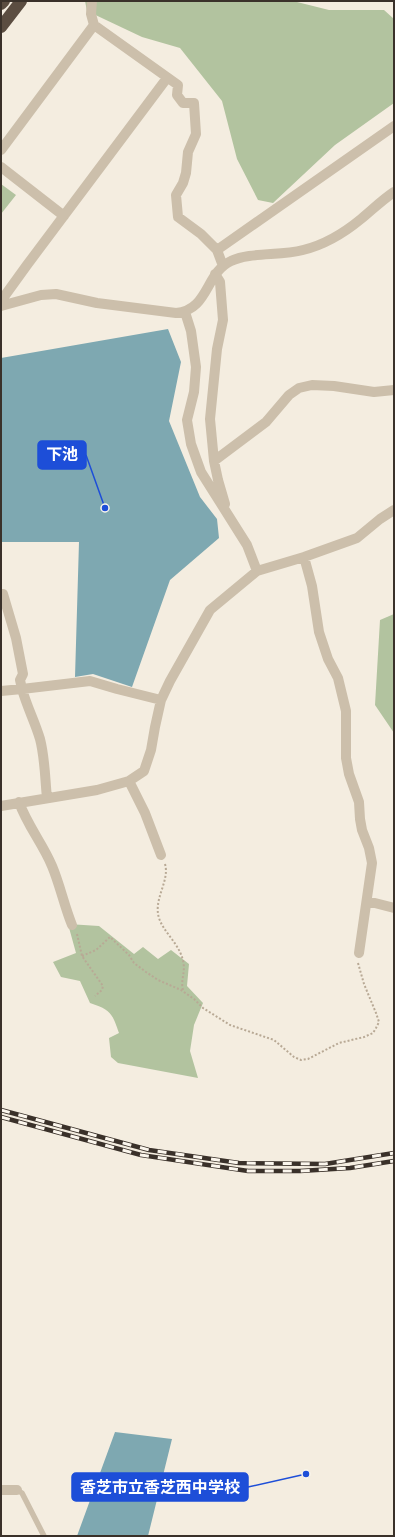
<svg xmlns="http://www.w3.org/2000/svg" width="395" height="1537" viewBox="0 0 395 1537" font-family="Figtree,'Noto Sans JP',sans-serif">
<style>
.green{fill:#b2c39f}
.water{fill:#7ea8b1}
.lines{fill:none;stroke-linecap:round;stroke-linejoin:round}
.path{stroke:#b8a995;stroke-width:2;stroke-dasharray:2 2;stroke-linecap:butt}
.lane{stroke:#ccbfab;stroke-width:5.5}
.street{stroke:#ccbfab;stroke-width:10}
.highway{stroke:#5b4d41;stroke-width:12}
.rail-casing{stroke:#3a312a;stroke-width:4.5}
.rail{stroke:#fbf6ed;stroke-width:3;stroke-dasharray:9;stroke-linecap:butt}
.leader{fill:none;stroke:#1d4ed8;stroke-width:1.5}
.callout-dot{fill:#1d4ed8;stroke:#fbf6ed;stroke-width:1.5}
.callout{fill:#1d4ed8;stroke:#1d4ed8;stroke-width:1.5}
.callout-label{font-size:16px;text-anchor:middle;font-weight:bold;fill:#fff}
</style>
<rect width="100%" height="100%" fill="#f4ede0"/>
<!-- green -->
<path class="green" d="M 85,1 L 293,1 L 329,10 L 384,10 L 394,19 L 394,103 L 335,145 L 273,203 L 258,200 L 237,159 L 222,101 L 180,48 L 142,37 L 87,11 Z
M 1,184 L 16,195 L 1,214 Z
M 394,614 L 394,733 L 375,705 L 380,620 Z
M 68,924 L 99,926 L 134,954 L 143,947 L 158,959 L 171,950 L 189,964 L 187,986 L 203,1003 L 194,1025 L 190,1051 L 198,1078 L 118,1063 L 111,1057 L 109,1038 L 119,1033 C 112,1013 111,1010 90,1003 L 80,981 L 61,977 L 53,962 L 76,953 Z"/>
<!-- water -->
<path class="water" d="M 168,329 L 181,362 L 169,421 L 200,497 L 217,519 L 219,538 L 170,580 L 132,687 L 93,674 L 75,677 L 79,542 L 1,542 L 1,358 Z
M 115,1432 L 172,1439 L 148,1536 L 77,1536 Z"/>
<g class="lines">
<!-- path -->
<path class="path" d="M 165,864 C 170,881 153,899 159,918 C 163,931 177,942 182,957 C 187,971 180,979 183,990
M 77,934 L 82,956 L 103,986 L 102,990 L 95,996
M 82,956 L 96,950 L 110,937 L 129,955 L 134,963 L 146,972 L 158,980 L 181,990 L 194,999 L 203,1008 L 230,1025 L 274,1040 L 294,1057 L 301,1060 L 308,1059 L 339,1043 L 364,1037 L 373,1033 L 376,1028 L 379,1022 L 376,1013 L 364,984 L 358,963"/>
<!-- lane -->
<path class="lane" d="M 17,1490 L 22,1493 L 44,1536"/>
<!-- street -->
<path class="street" d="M 92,1 L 91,14 L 94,25 L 178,85 L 177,95 L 183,103 L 194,103 L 196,134 L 188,152 L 186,173 L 183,183 L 176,195 L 178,217 L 201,234 L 217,250 L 223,266
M 1,150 L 94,25
M 1,167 L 64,216
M 217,250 L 394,126
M 215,274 L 220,282 L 223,320 L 217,349 L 210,419 L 214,461 L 218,480 L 225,504
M 1,301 L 27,265 L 167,78
M 1,306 L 41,295 L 56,294 L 97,303 L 176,313 C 209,310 205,273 231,261 C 249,252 281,256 303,250 C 324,245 344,233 361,219 C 372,210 382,200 394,192
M 185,312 L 191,331 L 196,367 L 194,392 L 187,420 L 191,444 L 201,472 L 247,545 L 257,571
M 214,461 L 266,422 L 289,395 L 299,388 L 312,385 L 334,386 L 374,392 L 394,390
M 304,557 L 312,586 L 319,632 L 328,659 L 338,678 L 346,711 L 346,758 L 349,774 L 359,802 L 360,819 L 362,830 L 369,848 L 372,863 L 359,953
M 1,594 L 3,594 L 16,638 L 23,674 L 20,680 L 22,689 L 90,681 L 117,689 L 161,700
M 1,691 L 22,689 C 27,707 35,722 40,739 C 45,758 45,779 47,798
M 129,781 L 145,813 L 161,855
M 19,802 C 27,825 43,844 52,866 C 60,885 64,905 72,925
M 1,806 L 97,790 L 129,781 L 144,771 L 151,750 L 155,727 L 161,700 L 170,681 L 210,610 L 257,571 L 304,557 L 357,538 L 380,519 L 394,510
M 367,901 L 394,908
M 1,1490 L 17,1490"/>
<!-- highway -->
<path class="highway" d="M 1,4 L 4,1
M 1,27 L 21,1"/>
<defs>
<path id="rail" d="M 1,1110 L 149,1150 L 239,1163 L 325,1164 L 394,1153
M 1,1117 L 141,1155 L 248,1171 L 300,1171 L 350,1168 L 394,1161"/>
</defs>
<!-- rail casing -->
<use href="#rail" class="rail-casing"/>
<!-- rail -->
<use href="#rail" class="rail"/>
</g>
<!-- callouts -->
<path class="leader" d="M105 508L86 455M306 1474L248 1487"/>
<g class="callout-dot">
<circle cx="105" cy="508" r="4"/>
<circle cx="306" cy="1474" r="4"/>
</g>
<g class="callout">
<rect x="38" y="441" width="48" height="28" rx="4"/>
<rect x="72" y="1473" width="176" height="28" rx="4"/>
</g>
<g class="callout-label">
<text x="62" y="460">下池</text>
<text x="160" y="1493">香芝市立香芝西中学校</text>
</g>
<!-- border -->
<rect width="395" height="1537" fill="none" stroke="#3a312a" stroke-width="4"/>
</svg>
